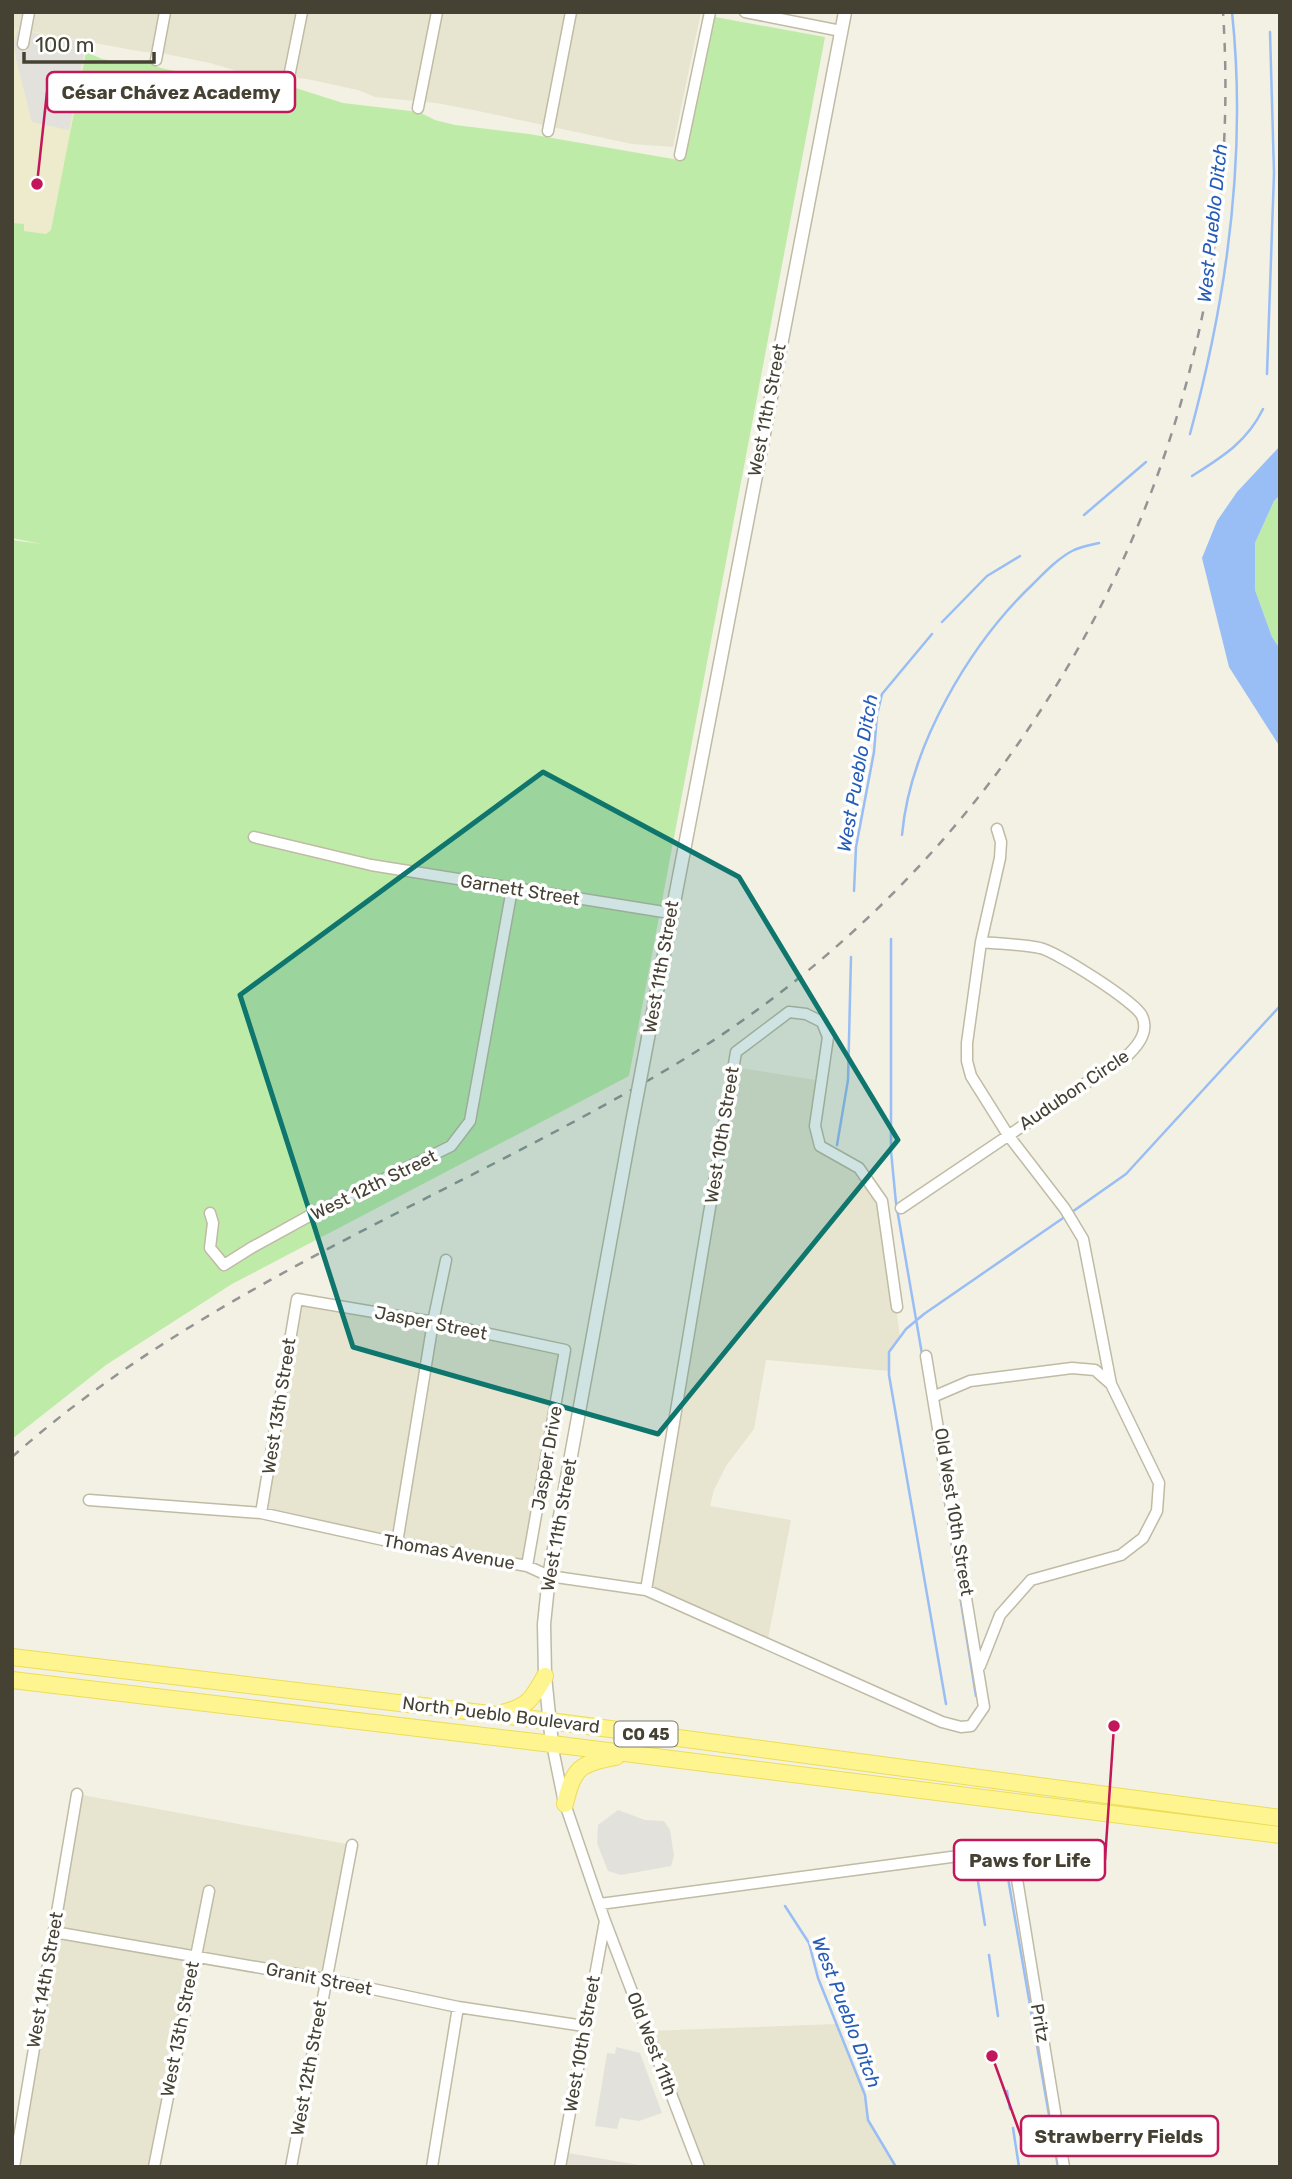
<svg xmlns="http://www.w3.org/2000/svg" width="1292" height="2179" viewBox="0 0 1292 2179" font-family="Rubik,sans-serif">
<style>
.residential{fill:#e7e5d0}
.industrial{fill:#e5e1d8}
.education{fill:#edebcb}
.green{fill:#bfeba8}
.parking{fill:#e3e1dc}
.water{fill:#99bdf5}
.lines{fill:none;stroke-linecap:round;stroke-linejoin:round}
.stream{stroke:#99bdf5;stroke-width:2.5}
.minor-casing{stroke:#bfbba5;stroke-width:13}
.tertiary-casing{stroke:#bfbba5;stroke-width:15}
.primary-casing{stroke:#ecdd57;stroke-width:18}
.minor{stroke:#fff;stroke-width:10}
.tertiary{stroke:#fff;stroke-width:12}
.primary{stroke:#fff590;stroke-width:16}
.rail{stroke:#949494;stroke-width:2.5;stroke-dasharray:9 9;stroke-linecap:butt}
.tertiary-bridge-casing{stroke:#bfbba5;stroke-width:15;stroke-linecap:butt}
.tertiary-bridge{stroke:#fff;stroke-width:12}
.marked{fill:#0f766e;fill-opacity:0.2;stroke:#0f766e;stroke-width:5;stroke-linejoin:round}
.labels{text-anchor:middle;stroke-width:7;stroke-linejoin:round;paint-order:stroke}
.shield{fill:#fff;stroke:#7d7a70;stroke-width:2}
.shield-label{font-size:16px;font-weight:bold;fill:#454133}
.street-label{font-size:18px;fill:#454133;stroke:#fff}
.water-label{font-size:19px;font-style:italic;fill:#245cb8;stroke:#fff}
.leader{fill:none;stroke:#c2185b;stroke-width:2.5}
.callout-dot{fill:#c2185b;stroke:#fff;stroke-width:2.5}
.callout{fill:#fff;stroke:#c2185b;stroke-width:2.5}
.callout-label{font-size:19px;text-anchor:middle;font-weight:bold;fill:#454133}
</style>
<rect width="100%" height="100%" fill="#f3f1e3"/>
<!-- residential -->
<path class="residential" d="M 12,12 L 701,12 L 673,147 L 632,144 L 478,111 L 436,103 L 375,97 L 358,90 L 307,79 L 244,73 L 210,63 L 161,53 L 144,52 L 12,28 Z
M 734,1067 L 822,1081 L 815,1126 L 820,1146 L 859,1168 L 882,1201 L 900,1337 L 889,1352 L 889,1371 L 766,1360 L 754,1429 L 726,1466 L 714,1490 L 710,1506 L 791,1520 L 767,1644 L 646,1590 Z
M 297,1299 L 565,1350 L 527,1566 L 261,1513 Z
M 77,1794 L 352,1845 L 325,1979 L 194,1956 L 154,2167 L 14,2167 Z
M 836,2024 L 865,2095 L 868,2120 L 896,2167 L 699,2167 L 647,2031 Z"/>
<!-- industrial -->
<path class="industrial" d="M 562,2152 L 651,2167 L 560,2167 Z"/>
<!-- education -->
<path class="education" d="M 12,28 L 87,41 L 51,240 L 12,294 Z"/>
<!-- green -->
<path class="green" d="M 715,17 L 825,37 L 629,1076 L 232,1284 L 106,1365 L 12,1439 L 12,540 L 41,544 L 12,538 L 12,223 L 24,224 L 24,231 L 46,234 L 51,230 L 86,52 L 102,59 L 115,61 L 145,61 L 161,68 L 206,78 L 222,75 L 234,79 L 283,84 L 343,103 L 419,112 L 435,120 L 455,125 L 529,134 L 679,160 L 685,155 Z
M 1280,495 L 1280,649 L 1272,637 L 1255,590 L 1255,543 L 1274,501 Z"/>
<!-- parking -->
<path class="parking" d="M 17,30 L 86,42 L 69,130 L 32,122 L 16,59 L 14,45 Z
M 618,1810 L 645,1820 L 664,1821 L 670,1830 L 674,1856 L 671,1866 L 621,1875 L 608,1871 L 597,1843 L 598,1825 Z
M 616,2047 L 640,2053 L 662,2113 L 639,2121 L 620,2118 L 617,2129 L 595,2126 L 607,2053 L 615,2054 Z"/>
<!-- water -->
<path class="water" d="M 1280,446 L 1280,495 L 1274,501 L 1255,543 L 1255,590 L 1272,637 L 1280,649 L 1280,747 L 1229,667 L 1202,558 L 1217,521 L 1237,492 Z"/>
<g class="lines">
<!-- stream -->
<path class="stream" d="M 1267,374 L 1274,173 L 1270,32
M 1190,434 C 1227,298 1247,153 1232,12
M 1192,476 C 1222,457 1247,442 1263,409
M 1084,515 L 1146,462
M 942,622 L 987,576 L 1020,556
M 902,835 C 910,746 969,645 1033,584 C 1045,572 1058,558 1074,550 C 1081,547 1091,545 1099,543
M 854,891 L 856,847 L 874,752 L 877,715 L 882,694 L 932,634
M 891,939 L 891,1151 L 896,1203 L 922,1354
M 837,1145 L 848,1080 L 851,957
M 1072,1212 L 1126,1174 L 1280,1006
M 945,1502 L 976,1696
M 946,1704 L 889,1375 L 889,1352 L 906,1329 L 924,1314 L 1066,1216
M 976,1869 L 985,1925
M 1008,1878 L 1058,2167
M 785,1906 L 809,1943 L 818,1978 L 865,2095 L 868,2120 L 896,2167
M 989,1955 L 998,2016
M 1007,2091 L 1010,2109
M 1013,2128 L 1019,2167"/>
<defs>
<path id="minor" d="M 745,12 L 841,31
M 23,44 L 29,12
M 156,60 L 165,12
M 288,82 L 302,12
M 418,108 L 437,12
M 548,131 L 571,12
M 680,155 L 710,12
M 997,829 L 1001,842 L 1000,858 L 981,942 L 967,1043 L 967,1061 L 971,1076 L 1008,1135 L 1065,1209 L 1083,1239 L 1111,1384
M 254,837 L 371,865 L 670,913
M 901,1208 L 1129,1054 C 1139,1044 1149,1031 1142,1016 C 1136,1002 1057,952 1040,948 C 1021,944 1001,944 981,942
M 210,1213 L 213,1223 L 210,1248 L 224,1265 L 251,1248 L 309,1216 L 451,1146 L 470,1121 L 512,889
M 935,1396 L 970,1381 L 1072,1368 L 1095,1370 L 1111,1384 L 1159,1483 L 1157,1511 L 1143,1538 L 1121,1555 L 1031,1580 L 1000,1615 L 980,1666
M 89,1500 L 261,1513 L 397,1543 L 527,1566 L 549,1576 L 646,1590 L 942,1722 L 961,1727 L 971,1726 L 984,1707 L 926,1356
M 261,1513 L 297,1299 L 433,1322 L 565,1350 L 527,1566
M 397,1543 L 433,1322 L 446,1260
M 646,1590 L 736,1052 L 789,1012 L 806,1014 L 822,1022 L 828,1037 L 815,1126 L 820,1146 L 859,1168 L 882,1201 L 897,1307
M 552,1744 L 563,1798 L 605,1921 L 699,2167
M 600,1904 L 981,1853 C 1000,1857 1008,1862 1017,1879 L 1064,2167
M 54,1932 L 325,1979 L 458,2007 L 584,2026
M 14,2167 L 77,1794
M 154,2167 L 209,1891
M 291,2167 L 352,1845
M 432,2167 L 458,2007
M 560,2167 L 605,1921"/>
<path id="tertiary" d="M 648,1038 L 845,12
M 552,1744 L 545,1676 L 544,1624 L 549,1576 L 632,1122"/>
<path id="primary" d="M 12,1657 L 550,1721 L 1280,1818
M 12,1680 L 552,1744 L 1280,1835
M 502,1713 C 529,1706 532,1699 545,1676
M 565,1804 C 574,1767 579,1764 616,1757"/>
</defs>
<!-- minor casing -->
<use href="#minor" class="minor-casing"/>
<!-- tertiary casing -->
<use href="#tertiary" class="tertiary-casing"/>
<!-- primary casing -->
<use href="#primary" class="primary-casing"/>
<!-- minor -->
<use href="#minor" class="minor"/>
<!-- tertiary -->
<use href="#tertiary" class="tertiary"/>
<!-- primary -->
<use href="#primary" class="primary"/>
<!-- rail -->
<path class="rail" d="M 12,1457 C 204,1287 448,1199 666,1070 C 1036,851 1251,441 1223,12"/>
<defs>
<path id="tertiary-bridge" d="M 632,1122 L 648,1038"/>
</defs>
<!-- tertiary-bridge casing -->
<use href="#tertiary-bridge" class="tertiary-bridge-casing"/>
<!-- tertiary-bridge -->
<use href="#tertiary-bridge" class="tertiary-bridge"/>
</g>
<!-- marked area -->
<path class="marked" d="M 543,772 L 739,877 L 898,1140 L 658,1434 L 353,1347 L 240,995 Z"/>
<g class="labels">
<!-- shield labels -->
<rect class="shield" x="614.5" y="1721.5" width="63" height="25" rx="5"/>
<g class="shield-label">
<text x="646" y="1740">CO 45</text>
</g>
<!-- street labels -->
<g class="street-label">
<text transform="translate(767 410) rotate(-79)" y="6">West 11th Street</text>
<text transform="translate(520 890) rotate(9)" y="6">Garnett Street</text>
<text transform="translate(661 967) rotate(-80)" y="6">West 11th Street</text>
<text transform="translate(1074 1090) rotate(-34)" y="6">Audubon Circle</text>
<text transform="translate(722 1135) rotate(-81)" y="6">West 10th Street</text>
<text transform="translate(374 1185) rotate(-26)" y="6">West 12th Street</text>
<text transform="translate(431 1323) rotate(11)" y="6">Jasper Street</text>
<text transform="translate(279 1406) rotate(-81)" y="6">West 13th Street</text>
<text transform="translate(547 1458) rotate(-80)" y="6">Jasper Drive</text>
<text transform="translate(954 1512) rotate(81)" y="6">Old West 10th Street</text>
<text transform="translate(559 1525) rotate(-80)" y="6">West 11th Street</text>
<text transform="translate(449 1552) rotate(10)" y="6">Thomas Avenue</text>
<text transform="translate(501 1715) rotate(7)" y="6">North Pueblo Boulevard</text>
<text transform="translate(319 1979) rotate(11)" y="6">Granit Street</text>
<text transform="translate(45 1980) rotate(-80)" y="6">West 14th Street</text>
<text transform="translate(1040 2023) rotate(80)" y="6">Pritz</text>
<text transform="translate(180 2029) rotate(-79)" y="6">West 13th Street</text>
<text transform="translate(582 2044) rotate(-80)" y="6">West 10th Street</text>
<text transform="translate(652 2044) rotate(69)" y="6">Old West 11th</text>
<text transform="translate(309 2068) rotate(-80)" y="6">West 12th Street</text>
</g>
<!-- water labels -->
<g class="water-label">
<text transform="translate(1212 223) rotate(-84)" y="7">West Pueblo Ditch</text>
<text transform="translate(857 773) rotate(-80)" y="7">West Pueblo Ditch</text>
<text transform="translate(847 2012) rotate(69)" y="7">West Pueblo Ditch</text>
</g>
</g>
<!-- callouts -->
<path class="leader" d="M37 184L47 92M1114 1726L1105 1860M992 2056L1021 2136"/>
<g class="callout-dot">
<circle cx="37" cy="184" r="7"/>
<circle cx="1114" cy="1726" r="7"/>
<circle cx="992" cy="2056" r="7"/>
</g>
<g class="callout">
<rect x="47" y="72" width="248" height="40" rx="7"/>
<rect x="954" y="1840" width="151" height="40" rx="7"/>
<rect x="1021" y="2116" width="197" height="40" rx="7"/>
</g>
<g class="callout-label">
<text x="171" y="99">César Chávez Academy</text>
<text x="1030" y="1867">Paws for Life</text>
<text x="1119" y="2143">Strawberry Fields</text>
</g>
<!-- border -->
<rect width="1292" height="2179" fill="none" stroke="#454133" stroke-width="28"/>
<!-- scale -->
<path d="M24 52v10h130v-10" fill="none" stroke="#454133" stroke-width="3.5"/>
<text x="35" y="52" font-size="21" fill="#454133" stroke="#ffffff" stroke-width="5" paint-order="stroke">100 m</text>
</svg>
